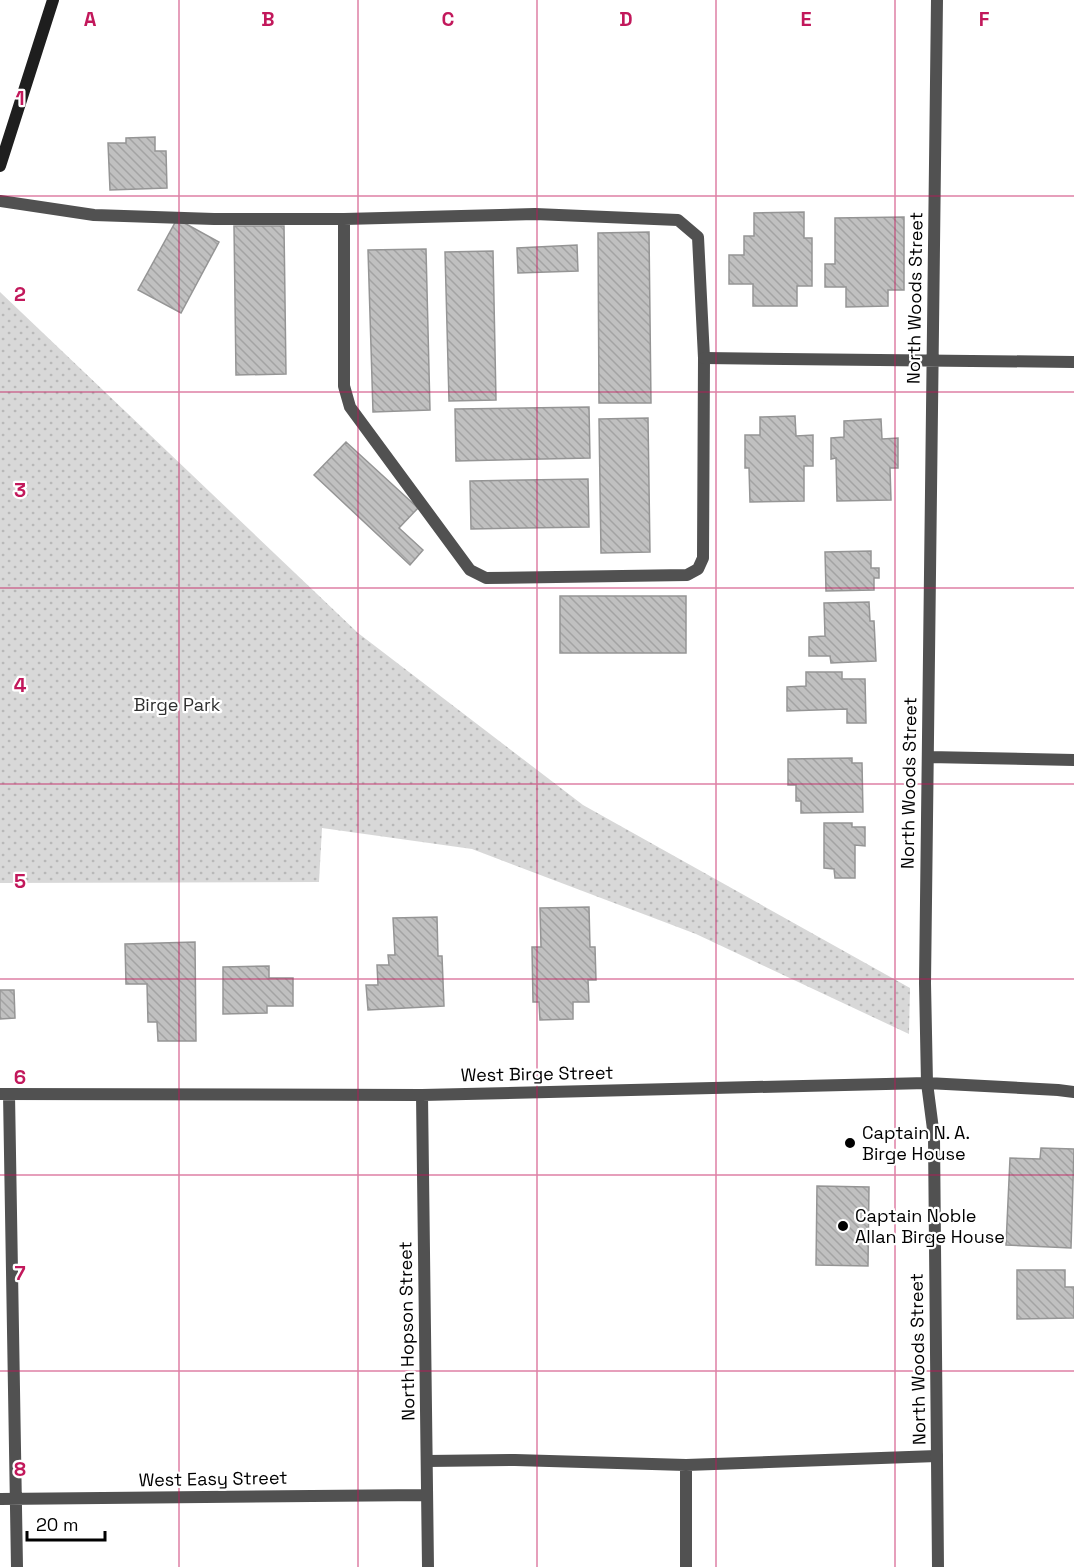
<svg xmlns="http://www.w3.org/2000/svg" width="1074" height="1567" viewBox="0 0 1074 1567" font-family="'Space Grotesk',sans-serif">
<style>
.park{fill:url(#park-dots)}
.building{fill:url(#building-back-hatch);stroke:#959595;stroke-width:1.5}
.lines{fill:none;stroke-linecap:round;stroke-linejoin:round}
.lane{stroke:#515151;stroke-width:12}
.street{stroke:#515151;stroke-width:12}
.secondary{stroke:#1e1e1e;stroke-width:12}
.grid{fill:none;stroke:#c2185b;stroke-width:1.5;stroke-opacity:0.55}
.poi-dot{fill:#000;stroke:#fff;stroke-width:2}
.labels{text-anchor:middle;stroke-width:4.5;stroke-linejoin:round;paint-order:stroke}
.street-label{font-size:18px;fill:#000;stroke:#fff}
.park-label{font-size:18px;fill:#2f2f2f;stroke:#fff}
.poi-label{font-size:18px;fill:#000;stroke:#fff;text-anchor:start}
.grid-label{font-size:20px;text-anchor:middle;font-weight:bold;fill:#c2185b;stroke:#fff;stroke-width:4.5;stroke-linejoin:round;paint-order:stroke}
</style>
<defs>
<pattern id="park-dots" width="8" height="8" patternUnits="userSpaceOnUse" patternTransform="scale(1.5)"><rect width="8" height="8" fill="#d8d8d8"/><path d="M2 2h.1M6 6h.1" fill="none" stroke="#b8b8b8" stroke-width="1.8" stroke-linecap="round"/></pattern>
<pattern id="building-back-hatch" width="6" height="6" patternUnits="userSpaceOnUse" patternTransform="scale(1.5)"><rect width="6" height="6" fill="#c0c0c0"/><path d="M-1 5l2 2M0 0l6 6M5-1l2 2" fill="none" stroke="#a3a3a3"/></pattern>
</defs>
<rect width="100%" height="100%" fill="#fff"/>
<!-- park -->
<path class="park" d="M 0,292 L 358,633 L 583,805 L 910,988 L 909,1034 L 696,934 L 472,849 L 322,828 L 319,882 L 0,883 Z"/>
<!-- building -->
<path class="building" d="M 155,137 L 155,151 L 166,151 L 167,188 L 110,190 L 108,143 L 126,143 L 126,138 Z
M 804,212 L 804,238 L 812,238 L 812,286 L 797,286 L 797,306 L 753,306 L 753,284 L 729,284 L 729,255 L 744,255 L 744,236 L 754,236 L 754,213 Z
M 904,217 L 904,290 L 888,290 L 888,306 L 846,307 L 846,287 L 825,287 L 825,264 L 835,264 L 835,218 Z
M 177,219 L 219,242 L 181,313 L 138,290 Z
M 234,226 L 284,226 L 286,374 L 236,375 Z
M 649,232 L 651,403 L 599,403 L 598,233 Z
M 577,245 L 578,271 L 518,273 L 517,248 Z
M 426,249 L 430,410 L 373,412 L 368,250 Z
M 493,251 L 496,400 L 449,401 L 445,252 Z
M 589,407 L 590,458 L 456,461 L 455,409 Z
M 795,416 L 796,436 L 813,435 L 813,466 L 804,466 L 804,501 L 750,502 L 749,468 L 745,468 L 745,435 L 760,435 L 760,417 Z
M 648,418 L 650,552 L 601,553 L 599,419 Z
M 881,419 L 882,439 L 898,438 L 898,468 L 890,468 L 891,500 L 837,501 L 836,458 L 831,459 L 831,438 L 844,437 L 844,421 Z
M 346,442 L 418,508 L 399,528 L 423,550 L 410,565 L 314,475 Z
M 588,479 L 589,527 L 471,529 L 470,481 Z
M 871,551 L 871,568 L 879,568 L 879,578 L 874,578 L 874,590 L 826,591 L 825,552 Z
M 560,596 L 686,596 L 686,653 L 560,653 Z
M 869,602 L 870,621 L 874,621 L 876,661 L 831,663 L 830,656 L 809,656 L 809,637 L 825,636 L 824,603 Z
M 806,672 L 842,672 L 842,679 L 865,679 L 866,723 L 847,723 L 847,709 L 787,711 L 787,687 L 806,686 Z
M 852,758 L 852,763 L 862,763 L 863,812 L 801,813 L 801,801 L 796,801 L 796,785 L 788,785 L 788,759 Z
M 824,823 L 852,823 L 852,827 L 865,827 L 865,846 L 855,845 L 855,878 L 835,878 L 834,869 L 824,868 Z
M 589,907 L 590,947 L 595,947 L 596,980 L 588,980 L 589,1002 L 573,1002 L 573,1019 L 540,1020 L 539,1002 L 533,1002 L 532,947 L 541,947 L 540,908 Z
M 437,917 L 438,956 L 442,956 L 444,1006 L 368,1010 L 366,985 L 378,985 L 377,965 L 389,965 L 388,955 L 395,955 L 393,918 Z
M 195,942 L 196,1041 L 158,1041 L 157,1022 L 148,1022 L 147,984 L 126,984 L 125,944 Z
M 269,966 L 269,978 L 293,978 L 293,1006 L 267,1006 L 267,1013 L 223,1014 L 223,967 Z
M 0,990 L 14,990 L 15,1018 L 0,1019 Z
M 1041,1148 L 1074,1149 L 1071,1248 L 1006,1245 L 1010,1158 L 1040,1159 Z
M 817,1186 L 869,1187 L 868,1266 L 816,1265 Z
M 1017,1270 L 1065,1270 L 1065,1287 L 1074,1287 L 1074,1318 L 1017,1319 Z"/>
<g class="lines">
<!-- lane -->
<path class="lane" d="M 0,201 L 94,215 L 214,219 L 344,219 L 535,214 L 678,220 L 698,237 L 704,358 L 703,558 L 698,569 L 687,575 L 486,578 L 470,570 L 350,407 L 344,386 L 344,219
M 427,1461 L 515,1460 L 686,1465 L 937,1456
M 686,1567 L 686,1465"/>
<!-- street -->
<path class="street" d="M 937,0 L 925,983 L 927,1083 L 934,1137 L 938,1567
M 704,358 L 1074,362
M 928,757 L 1074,760
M 0,1094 L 422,1095 L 927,1083 L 1058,1090 L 1074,1092
M 9,1094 L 17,1567
M 422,1095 L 428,1567
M 0,1499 L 427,1495"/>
<!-- secondary -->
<path class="secondary" d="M 0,166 L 53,0"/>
</g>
<!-- grid -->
<path class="grid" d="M 179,0 L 179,1567M 358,0 L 358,1567M 537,0 L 537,1567M 716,0 L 716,1567M 895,0 L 895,1567M 0,196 L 1074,196M 0,392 L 1074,392M 0,588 L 1074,588M 0,784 L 1074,784M 0,979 L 1074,979M 0,1175 L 1074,1175M 0,1371 L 1074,1371"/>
<!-- markers -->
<g class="poi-dot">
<circle cx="850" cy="1143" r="6"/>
<circle cx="843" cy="1226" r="6"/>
</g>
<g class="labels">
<!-- street labels -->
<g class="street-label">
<text transform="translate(915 298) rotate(-89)" y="6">North Woods Street</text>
<text transform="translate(909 783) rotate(-89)" y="6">North Woods Street</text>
<text transform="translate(537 1074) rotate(-1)" y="6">West Birge Street</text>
<text transform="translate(407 1331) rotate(-91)" y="6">North Hopson Street</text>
<text transform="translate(918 1359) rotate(-91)" y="6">North Woods Street</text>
<text transform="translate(213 1479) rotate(-1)" y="6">West Easy Street</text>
</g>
<!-- park labels -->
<g class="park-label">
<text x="177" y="711">Birge Park</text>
</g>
<!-- poi labels -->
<g class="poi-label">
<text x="862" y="1139">Captain N. A.<tspan x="862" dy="21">Birge House</tspan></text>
<text x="855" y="1222">Captain Noble<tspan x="855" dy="21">Allan Birge House</tspan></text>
</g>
</g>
<g class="grid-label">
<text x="90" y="26">A</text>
<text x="268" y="26">B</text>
<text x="448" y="26">C</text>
<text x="626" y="26">D</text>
<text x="806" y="26">E</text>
<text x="984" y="26">F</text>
<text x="20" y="105">1</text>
<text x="20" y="301">2</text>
<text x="20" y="497">3</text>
<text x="20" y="692">4</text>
<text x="20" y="888">5</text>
<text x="20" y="1084">6</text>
<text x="20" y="1280">7</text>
<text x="20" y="1476">8</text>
</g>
<!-- scale -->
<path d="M27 1531v9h78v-9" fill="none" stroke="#000000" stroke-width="3"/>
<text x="36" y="1531" font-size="18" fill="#000000" stroke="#ffffff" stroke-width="4.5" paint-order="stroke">20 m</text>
</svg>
